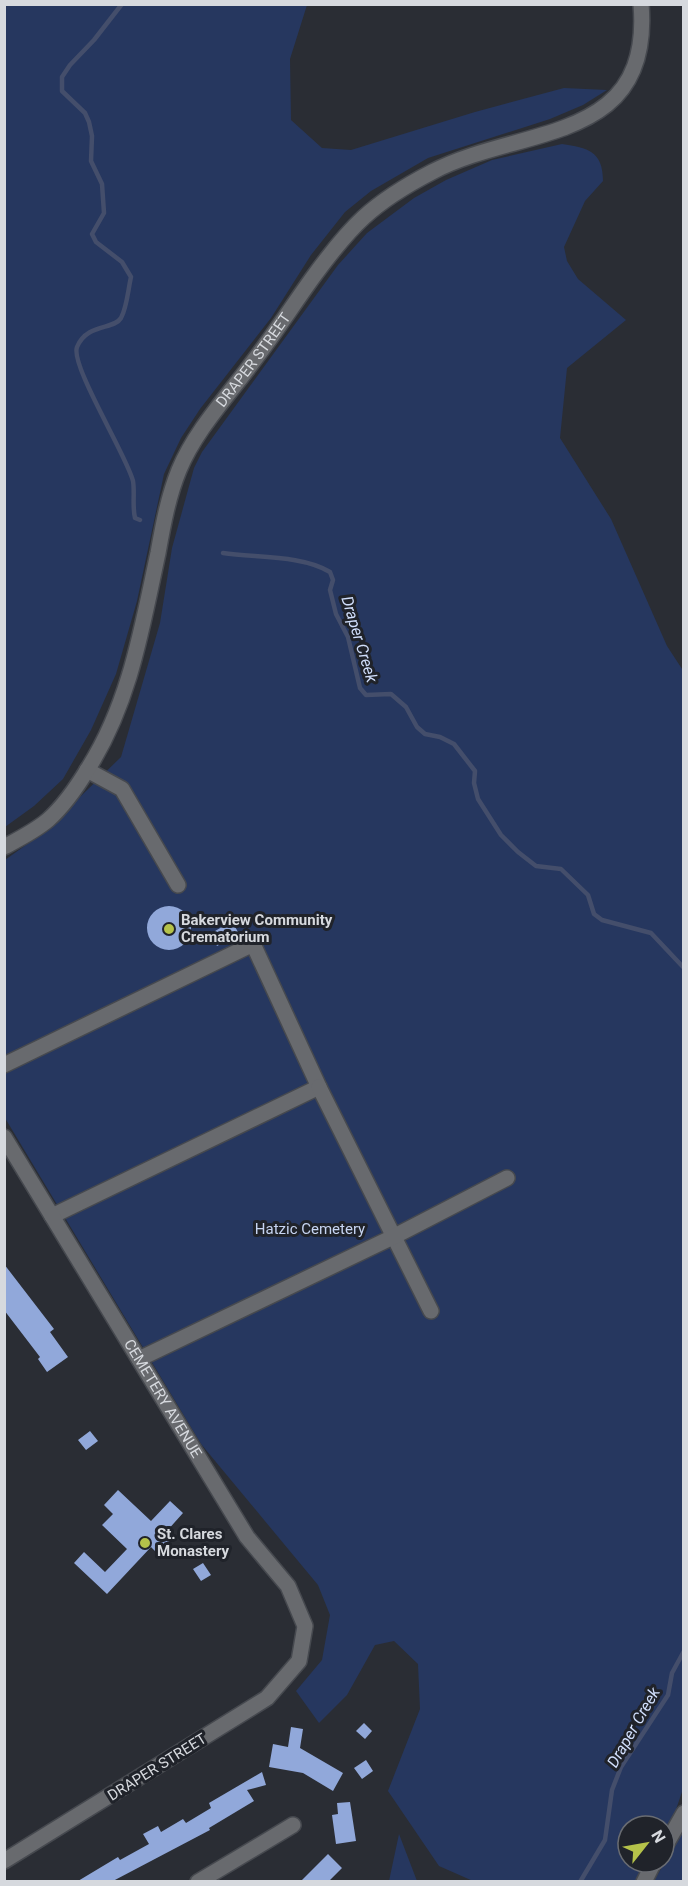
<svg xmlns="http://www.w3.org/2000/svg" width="688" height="1886" viewBox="0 0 688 1886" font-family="Roboto,sans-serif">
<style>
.green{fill:#26375f}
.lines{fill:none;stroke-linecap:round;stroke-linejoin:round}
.stream{stroke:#444e6b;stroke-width:4.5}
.building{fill:#91a8da}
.minor-casing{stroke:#46494f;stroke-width:18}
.minor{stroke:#686a6e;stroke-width:15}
.poi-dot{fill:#b5c24a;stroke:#20232a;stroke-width:2}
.labels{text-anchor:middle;stroke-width:6;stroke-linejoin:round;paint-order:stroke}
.street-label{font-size:15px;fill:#d6d9de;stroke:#20232a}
.poi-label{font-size:15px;font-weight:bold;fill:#d6d9de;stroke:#20232a;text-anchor:start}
.park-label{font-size:15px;fill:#c7d5f2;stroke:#20232a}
.water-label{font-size:16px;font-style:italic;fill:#d1dffc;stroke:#20232a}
</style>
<rect width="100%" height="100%" fill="#2a2d34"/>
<!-- green -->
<path class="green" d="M 5,4 L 307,5 L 290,59 L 291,120 L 322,148 L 351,150 L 475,112 L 564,88 L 607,90 L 583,105 L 550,119 L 428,158 L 371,191 L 345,212 L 311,255 L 271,318 L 200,409 L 181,438 L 164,474 L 137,601 L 116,674 L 91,730 L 63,779 L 34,806 L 5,827 Z
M 562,144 C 588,148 603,151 603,181 L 585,201 L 564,247 L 567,261 L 578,279 L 626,320 L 567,368 L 560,438 L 611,519 L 667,646 L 684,672 L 684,1786 L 670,1827 L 664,1835 L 664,1826 L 628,1826 L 628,1862 L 645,1862 L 635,1881 L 473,1881 L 439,1866 L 388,1791 L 420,1709 L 418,1664 L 394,1641 L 375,1645 L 347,1695 L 319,1723 L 296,1691 L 322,1660 L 330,1615 L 318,1585 L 201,1444 L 5,1118 L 5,860 L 44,832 L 121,757 L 160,623 L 172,548 L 194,468 L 202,452 L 338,265 L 367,233 L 414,198 L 446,180 L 492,160 Z
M 683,1830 L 683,1881 L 654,1881 Z
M 399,1834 L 417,1881 L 389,1881 Z"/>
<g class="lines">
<!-- stream -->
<path class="stream" d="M 122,4 L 94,40 L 70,65 L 62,77 L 62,91 L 85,113 L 89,122 L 92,136 L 91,161 L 102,184 L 104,213 L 92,234 L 96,242 L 122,262 L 131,277 C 128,290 127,307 121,318 C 114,330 87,323 77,347 C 70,365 127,456 133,481 C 135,493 132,506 135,518 L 140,520
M 223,553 C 256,558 302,555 330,572 L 333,580 L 330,590 L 336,614 L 348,637 L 360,688 L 366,695 L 391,694 L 406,707 L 417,727 L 425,734 L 440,737 L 454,744 L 475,771 L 474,783 L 478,799 L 501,835 L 518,852 L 536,866 L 561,869 L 588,895 L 594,914 L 602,920 L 651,933 L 684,968
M 580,1882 L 605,1840 L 612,1790 L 621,1767 L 668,1695 L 672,1673 L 684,1651"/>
</g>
<!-- building -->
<path class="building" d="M147 928a22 22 0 1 1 44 0a22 22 0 1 1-44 0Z
M 232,921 L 239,934 L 217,946 L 210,934 Z
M 4,1264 L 54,1329 L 50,1332 L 68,1357 L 47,1372 L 38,1359 L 40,1357 L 4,1310 Z
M 90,1431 L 98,1441 L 86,1450 L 78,1440 Z
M 118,1490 L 151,1521 L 170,1501 L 183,1513 L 166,1532 L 172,1539 L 158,1554 L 151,1547 L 107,1594 L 74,1563 L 84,1552 L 105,1572 L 127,1549 L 102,1525 L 113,1514 L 104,1505 Z
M 203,1563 L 211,1575 L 201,1581 L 193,1569 Z
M 364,1723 L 372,1731 L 365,1739 L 356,1731 Z
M 291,1727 L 303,1729 L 300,1748 L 343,1773 L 333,1791 L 303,1773 L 269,1767 L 273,1744 L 288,1747 Z
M 366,1760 L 373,1771 L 362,1779 L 354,1768 Z
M 262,1772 L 266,1785 L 247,1790 L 254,1801 L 209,1828 L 210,1830 L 113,1881 L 78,1881 L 118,1857 L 120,1860 L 149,1844 L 143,1834 L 158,1826 L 161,1832 L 183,1819 L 186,1823 L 211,1808 L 209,1803 Z
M 350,1802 L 356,1841 L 336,1844 L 332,1815 L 338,1814 L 337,1803 Z
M 328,1854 L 342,1868 L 329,1881 L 301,1881 Z"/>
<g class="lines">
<defs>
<g id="minor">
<path d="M 87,770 L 122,789 L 178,885"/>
<path id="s1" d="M 4,847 C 19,839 35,831 48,820 C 65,805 77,787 89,767 C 130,702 142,627 158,553 C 163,525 168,497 179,470 C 195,431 227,397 252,363 C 273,336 291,308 311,280 C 350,226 372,203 432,172 C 521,125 653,146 641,4"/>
<path d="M 4,1065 L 253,944 L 319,1087 L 52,1216"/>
<path d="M 319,1087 L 431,1311"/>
<path id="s2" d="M 4,1137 L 247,1537 L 288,1586 L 305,1626 L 299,1661 L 267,1698 L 4,1861"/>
<path d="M 139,1359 L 395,1236 L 507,1178"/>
<path d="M 664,1848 L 684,1813"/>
<path d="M 198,1882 L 293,1825"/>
<path d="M 644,1882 L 654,1862"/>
</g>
</defs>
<!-- minor casing -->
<use href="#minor" class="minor-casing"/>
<!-- minor -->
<use href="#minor" class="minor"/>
</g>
<!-- markers -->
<g class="poi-dot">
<circle cx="169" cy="929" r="6"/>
<circle cx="145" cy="1543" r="6"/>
</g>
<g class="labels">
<!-- street labels -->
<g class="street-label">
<text dy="5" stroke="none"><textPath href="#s1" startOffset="564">DRAPER STREET</textPath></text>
<text dy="5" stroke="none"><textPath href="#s2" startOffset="306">CEMETERY AVENUE</textPath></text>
<text transform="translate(157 1767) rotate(-32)" y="5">DRAPER STREET</text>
</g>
<!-- poi labels -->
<g class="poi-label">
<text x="181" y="925">Bakerview Community<tspan x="181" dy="17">Crematorium</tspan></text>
<text x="157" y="1539">St. Clares<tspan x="157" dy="17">Monastery</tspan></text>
</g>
<!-- park labels -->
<g class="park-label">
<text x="310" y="1234">Hatzic Cemetery</text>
</g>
<!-- water labels -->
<g class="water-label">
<text transform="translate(360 639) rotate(73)" y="6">Draper Creek</text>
<text transform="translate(633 1727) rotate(-60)" y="6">Draper Creek</text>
</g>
</g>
<!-- border -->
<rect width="688" height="1886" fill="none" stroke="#d6d9de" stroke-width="12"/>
<!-- north arrow -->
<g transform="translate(646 1844) rotate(59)"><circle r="28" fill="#20232a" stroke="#696c72" stroke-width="1.5"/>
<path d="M0-4.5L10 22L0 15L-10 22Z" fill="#b5c24a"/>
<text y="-9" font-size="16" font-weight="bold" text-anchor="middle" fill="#d6d9de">N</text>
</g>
</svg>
